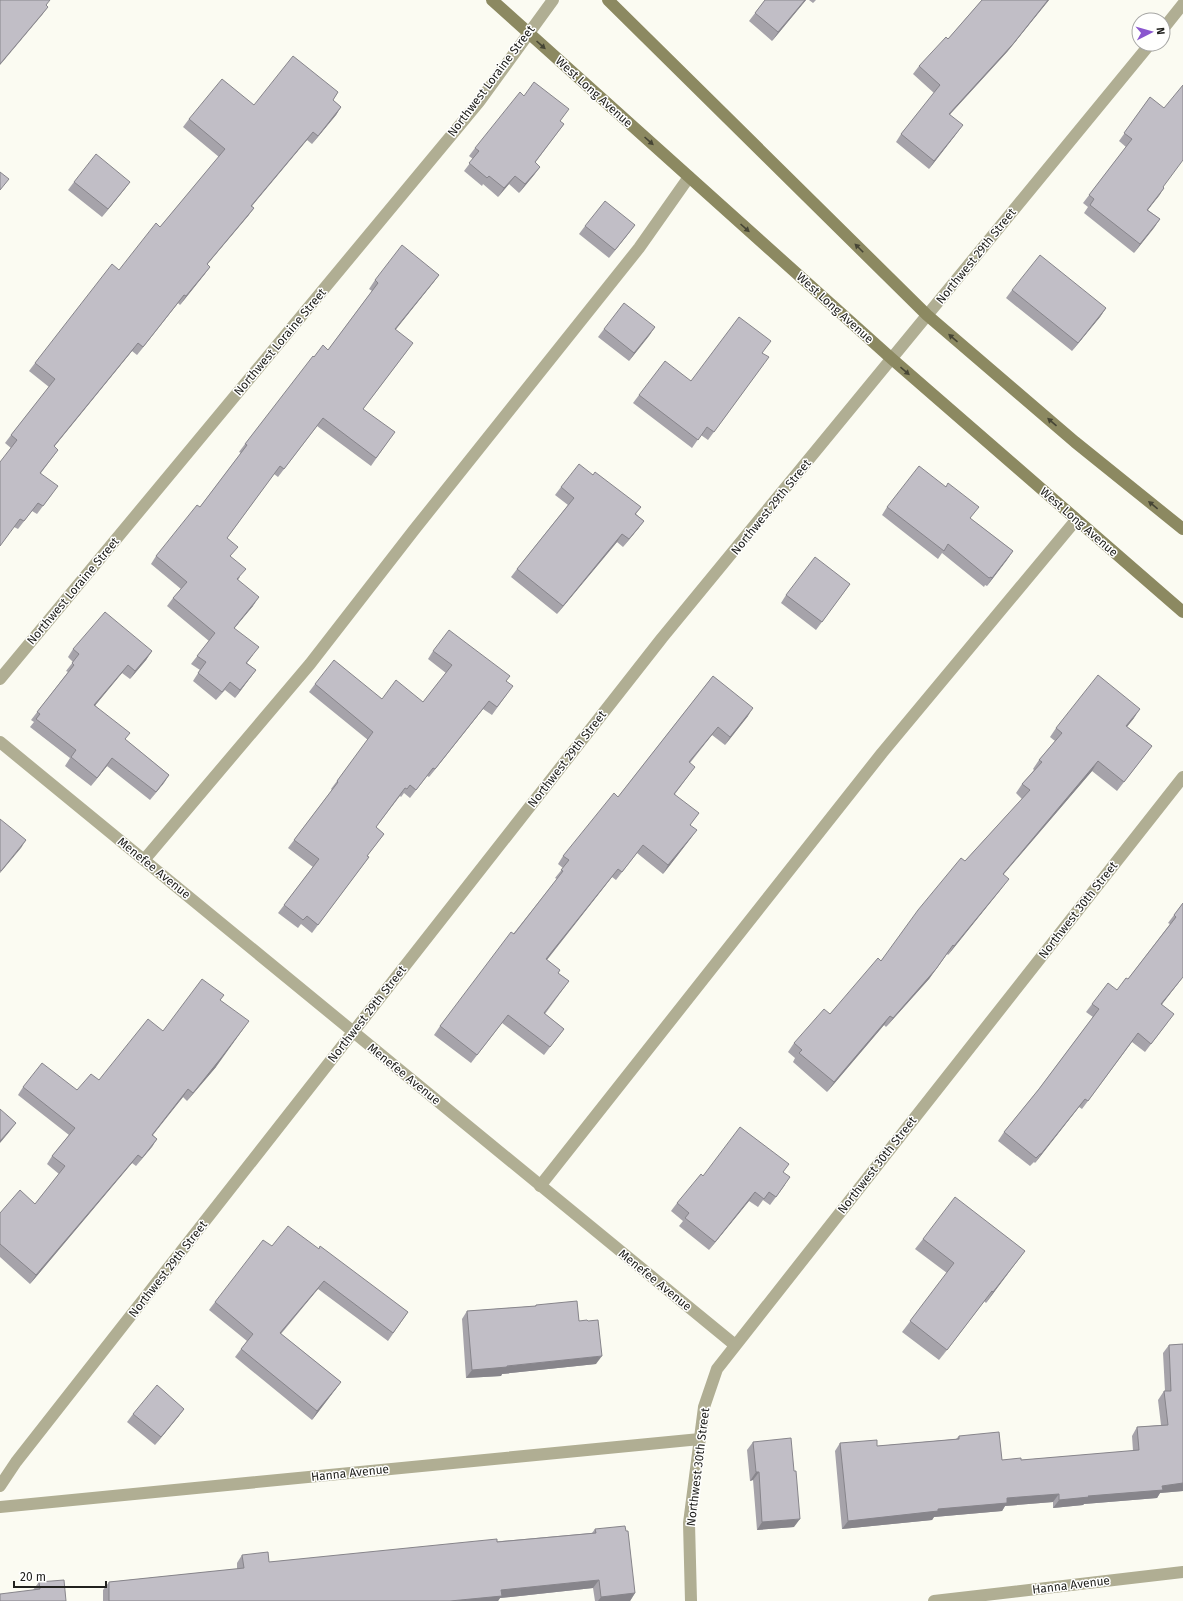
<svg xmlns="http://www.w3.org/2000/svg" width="1183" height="1601" viewBox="0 0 1183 1601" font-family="'Fira Sans',sans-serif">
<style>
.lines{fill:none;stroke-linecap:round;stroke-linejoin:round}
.lane{stroke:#b0ae93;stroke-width:12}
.street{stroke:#b0ae93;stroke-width:12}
.secondary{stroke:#8c8961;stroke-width:12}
.wall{fill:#a6a3aa}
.shaded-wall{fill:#87858b}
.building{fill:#c1bec6;stroke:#87858b}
.oneway{fill:#464535}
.labels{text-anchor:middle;stroke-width:3;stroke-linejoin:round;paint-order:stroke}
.street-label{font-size:12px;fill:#21211e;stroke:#fffffe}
</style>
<rect width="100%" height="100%" fill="#fbfbf2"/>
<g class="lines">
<!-- lane -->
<path class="lane" d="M 144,860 L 310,664 L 414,530 L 639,248 L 689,177
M 540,1186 L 882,753 L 1076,520"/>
<!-- street -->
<path class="street" d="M 1163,29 L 1183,4
M 0,679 L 479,102 L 553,0
M 0,742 L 735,1345
M 0,1486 L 16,1462 L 662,638 L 1150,44
M 0,1507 L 700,1439
M 691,1601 L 689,1523 L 704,1407 L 717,1369 L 1183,777
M 934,1601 L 1183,1572"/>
<!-- secondary -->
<path class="secondary" d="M 492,0 L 892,359 L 1183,612
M 608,0 L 927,315 L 1075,442 L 1183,529"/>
</g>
<!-- wall -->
<path class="wall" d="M 765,0 L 806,0 L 772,41 L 749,21 Z
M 809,0 L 816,0 L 813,3 Z
M 982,0 L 1049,0 L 1007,52 L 950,114 L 957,133 L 929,169 L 896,142 L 901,134 L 934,93 L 913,74 L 919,66 L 948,39 Z
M 338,92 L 333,100 L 341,107 L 336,115 L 312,144 L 307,140 L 252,206 L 254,208 L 248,216 L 207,264 L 210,267 L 204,275 L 180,305 L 178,303 L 137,355 L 132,351 L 54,447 L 58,450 L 41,473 L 52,494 L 37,514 L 32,511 L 18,529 L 14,527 L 11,448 L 5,443 L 11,435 L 49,387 L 29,371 L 35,363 L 119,270 L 160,227 L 219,157 L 183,127 L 189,119 L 254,105 Z
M 1150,97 L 1163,187 L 1164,188 L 1148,210 L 1160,219 L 1134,253 L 1084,213 L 1088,207 L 1083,203 L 1126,147 L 1119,141 Z
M 560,122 L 564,124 L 535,163 L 540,167 L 534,175 L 519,193 L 509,184 L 498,197 L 483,184 L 482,186 L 464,171 L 473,159 L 469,156 L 475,148 Z
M 74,182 L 130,182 L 102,217 L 68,190 Z
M 635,225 L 609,258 L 579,234 L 585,226 Z
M 439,275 L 433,283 L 395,330 L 407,351 L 363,409 L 389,440 L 371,466 L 317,426 L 278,477 L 274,474 L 227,538 L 231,557 L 240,577 L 238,580 L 253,606 L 234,628 L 253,655 L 247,663 L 256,670 L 235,698 L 225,690 L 216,700 L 193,681 L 200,670 L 191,664 L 209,641 L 167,606 L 173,598 L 181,589 L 151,564 L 156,556 L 200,507 L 241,453 L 239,452 L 245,444 L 314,357 L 328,350 L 372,291 L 369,289 L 375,280 Z
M 1012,290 L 1106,308 L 1100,317 L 1072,351 L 1006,298 Z
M 655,327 L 629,361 L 598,337 L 604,329 Z
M 763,353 L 763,365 L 708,440 L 701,435 L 692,448 L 633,403 L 639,395 L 691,381 Z
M 593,475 L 641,507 L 636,514 L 644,521 L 623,547 L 617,542 L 557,614 L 511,577 L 517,569 L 568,505 L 555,495 L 561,487 Z
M 887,507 L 971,519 L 1013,551 L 987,586 L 985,585 L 984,587 L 942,553 L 938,559 L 882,515 Z
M 850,584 L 816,630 L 781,603 L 786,595 Z
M 73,649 L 152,651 L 146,660 L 130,679 L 122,673 L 95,705 L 125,739 L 169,775 L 150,800 L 107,766 L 91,786 L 65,766 L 70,758 L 30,727 L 34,722 L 31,720 L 68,672 L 66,671 L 73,662 L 68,657 Z
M 433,651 L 507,681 L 507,694 L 492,715 L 483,709 L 429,777 L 427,776 L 410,798 L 404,793 L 401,797 L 400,796 L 376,827 L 384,834 L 367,856 L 369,857 L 312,933 L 301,924 L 298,928 L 278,913 L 313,867 L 288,848 L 332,790 L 331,789 L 337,781 L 368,740 L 309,692 L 315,684 L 382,699 L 423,702 L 446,673 L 428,659 Z
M 713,676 L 748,716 L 725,745 L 712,735 L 690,763 L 689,775 L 675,794 L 691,825 L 691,838 L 663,874 L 637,853 L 616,880 L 612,877 L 547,960 L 560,970 L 558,973 L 569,981 L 545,1014 L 564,1029 L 544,1055 L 502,1023 L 471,1063 L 434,1035 L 440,1026 L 557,879 L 555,878 L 563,868 L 558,864 L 563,856 L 618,797 Z
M 1134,718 L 1127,727 L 1152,746 L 1117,791 L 1092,771 L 1003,875 L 1002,888 L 948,955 L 947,954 L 929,979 L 886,1027 L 884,1025 L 827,1092 L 793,1062 L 795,1058 L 788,1052 L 794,1043 L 830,1014 L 881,961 L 965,861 L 1022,799 L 1016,793 L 1022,784 L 1034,770 L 1033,769 L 1039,760 L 1055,741 L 1050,737 L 1056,728 Z
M 1183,903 L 1183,977 L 1162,1004 L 1168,1022 L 1145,1052 L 1132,1042 L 1082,1109 L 1079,1107 L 1035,1163 L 1034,1162 L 1030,1166 L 998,1141 L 1004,1132 L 1039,1089 L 1093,1017 L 1086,1012 L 1092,1004 L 1117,990 L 1128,979 L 1170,924 L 1168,923 Z
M 221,1000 L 216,1067 L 187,1101 L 183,1097 L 153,1135 L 157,1139 L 136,1166 L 132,1163 L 30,1284 L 0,1257 L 0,1213 L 35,1204 L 59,1174 L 47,1164 L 52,1156 L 69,1135 L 18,1095 L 23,1087 L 77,1090 L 99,1080 L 163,1031 Z
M 783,1172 L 785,1185 L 770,1205 L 763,1200 L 758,1207 L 749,1201 L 709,1250 L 679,1226 L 683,1221 L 671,1211 L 677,1203 L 703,1176 Z
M 923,1239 L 1025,1251 L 986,1303 L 984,1301 L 939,1360 L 902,1332 L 947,1273 L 915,1249 Z
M 272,1246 L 318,1249 L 408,1312 L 388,1341 L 318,1289 L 281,1334 L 341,1382 L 335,1390 L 312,1420 L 235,1357 L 247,1341 L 209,1310 L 215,1302 Z
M 536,1305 L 579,1321 L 588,1321 L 596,1364 L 502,1374 L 501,1376 L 466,1378 L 462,1319 L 467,1311 L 535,1306 Z
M 1183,1344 L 1183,1491 L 1160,1493 L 1157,1498 L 1084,1504 L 1083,1505 L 1053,1508 L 1053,1502 L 1005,1506 L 1002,1511 L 934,1517 L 932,1520 L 842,1529 L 835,1451 L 840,1443 L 877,1446 L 956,1439 L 959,1436 L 1002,1460 L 1021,1460 L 1133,1451 L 1132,1436 L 1137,1427 L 1161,1425 L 1158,1400 L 1164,1391 L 1165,1391 L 1163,1353 L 1169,1345 Z
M 184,1409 L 178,1417 L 155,1445 L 127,1422 L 133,1414 Z
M 753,1442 L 794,1471 L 794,1527 L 757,1530 L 753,1480 L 750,1481 L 747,1450 Z
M 595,1529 L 635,1593 L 630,1601 L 595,1601 L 593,1588 L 500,1598 L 498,1601 L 103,1601 L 103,1590 L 109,1582 L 237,1569 L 237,1563 L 242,1555 L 269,1562 L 592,1533 Z
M 39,1582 L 66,1601 L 33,1590 Z"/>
<!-- shaded-wall -->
<path class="shaded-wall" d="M 805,0 L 806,0 L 772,41 L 778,32 Z
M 1048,0 L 1049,0 L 1007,52 L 943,122 L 949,114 Z
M 48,7 L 42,15 L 0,65 L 0,64 Z
M 341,107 L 336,115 L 312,144 L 318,136 Z
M 963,125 L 957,133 L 929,169 L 934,161 Z
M 313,132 L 307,140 L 245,214 L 251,206 Z
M 540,167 L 534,175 L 519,193 L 525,184 Z
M 515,176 L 509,184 L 498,197 L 504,188 Z
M 130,182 L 124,190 L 102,217 L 108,209 Z
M 1164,188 L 1159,196 L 1141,218 L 1147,210 Z
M 254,208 L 248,216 L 201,272 L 207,264 Z
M 1160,219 L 1154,228 L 1134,253 L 1140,244 Z
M 635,225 L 629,233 L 609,258 L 615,250 Z
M 210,267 L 204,275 L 180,305 L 186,296 Z
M 439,275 L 433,283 L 389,338 L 395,329 Z
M 184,295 L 178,303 L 137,355 L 143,347 Z
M 1106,308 L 1100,317 L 1072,351 L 1078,343 Z
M 655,327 L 649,336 L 629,361 L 634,353 Z
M 138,343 L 132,351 L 48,454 L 54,446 Z
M 644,521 L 638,529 L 623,547 L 629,539 Z
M 622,534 L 617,542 L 557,614 L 563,606 Z
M 1013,551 L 1007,560 L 987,586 L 992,578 Z
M 259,597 L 253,606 L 228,636 L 234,628 Z
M 152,651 L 146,660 L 130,679 L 135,671 Z
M 128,665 L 122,673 L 89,713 L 94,705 Z
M 256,670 L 235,698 L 240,690 Z
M 489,701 L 483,709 L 429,777 L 435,769 Z
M 753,708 L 748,716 L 725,745 L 730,737 Z
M 1140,709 L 1134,718 L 1120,735 L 1126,726 Z
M 718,727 L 712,735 L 683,770 L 689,762 Z
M 112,758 L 107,766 L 91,786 Z
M 1098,761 L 1092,771 L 996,883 L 1003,874 Z
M 169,775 L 164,783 L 150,800 L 156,792 Z
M 697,830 L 691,838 L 663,874 L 668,865 Z
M 26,840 L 21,848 L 0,873 L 0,872 Z
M 618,869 L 612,877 L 541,967 L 546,959 Z
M 1009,879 L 1002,888 L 948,955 L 954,946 Z
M 953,945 L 929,979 L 886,1027 L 893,1018 Z
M 1183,977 L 1156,1012 L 1161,1004 Z
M 890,1016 L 884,1025 L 827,1092 L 834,1082 Z
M 249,1021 L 216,1067 L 187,1101 L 193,1093 Z
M 188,1089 L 183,1097 L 146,1143 L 152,1135 Z
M 1085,1099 L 1079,1107 L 1035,1163 L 1041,1154 Z
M 16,1123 L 10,1131 L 0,1143 L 0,1141 Z
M 157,1139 L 152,1147 L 136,1166 L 142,1158 Z
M 138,1155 L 132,1163 L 30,1284 L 36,1275 Z
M 755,1192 L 749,1201 L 709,1250 L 715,1242 Z
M 1025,1251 L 1017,1261 L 986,1303 L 993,1292 Z
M 324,1281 L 318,1289 L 274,1341 L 280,1333 Z
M 992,1291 L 984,1301 L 939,1360 L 947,1350 Z
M 602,1356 L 596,1364 L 502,1374 L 501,1376 L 466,1378 L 472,1370 Z
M 341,1382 L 335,1390 L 312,1420 L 317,1411 Z
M 184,1409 L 178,1417 L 155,1445 L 161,1437 Z
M 756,1472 L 759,1472 L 753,1480 L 750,1481 Z
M 1183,1483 L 1183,1491 L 1160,1493 L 1157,1498 L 1084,1504 L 1083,1505 L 1053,1508 L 1059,1500 L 1162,1486 Z
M 1059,1494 L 1053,1502 L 1005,1506 L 1002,1511 L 934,1517 L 932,1520 L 842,1529 L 848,1521 L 938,1509 L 1007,1498 Z
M 800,1519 L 794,1527 L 757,1530 L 762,1522 Z
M 599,1580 L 593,1588 L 500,1598 L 498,1601 L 450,1601 L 501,1590 Z
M 635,1593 L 630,1601 L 598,1601 L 601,1597 Z"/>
<!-- building -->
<path class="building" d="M 0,0 L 50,0 L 46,5 L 48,7 L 0,64 Z
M 765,0 L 805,0 L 778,32 L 755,13 Z
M 982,0 L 1048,0 L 1013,44 L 949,114 L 963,125 L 934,161 L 901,134 L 940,85 L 919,66 L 946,37 L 948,39 Z
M 293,56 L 338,92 L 333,100 L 341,107 L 318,136 L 313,132 L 251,206 L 254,208 L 207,264 L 210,267 L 186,296 L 184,295 L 143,347 L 138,343 L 54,446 L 58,450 L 40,473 L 58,486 L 43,506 L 38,503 L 24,521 L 20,519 L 0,546 L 0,462 L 17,440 L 11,435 L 55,379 L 35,363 L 112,264 L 119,270 L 156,223 L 160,227 L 225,149 L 189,119 L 222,79 L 254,105 Z
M 534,82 L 569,109 L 560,121 L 564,124 L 535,162 L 540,167 L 525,184 L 515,176 L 504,188 L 489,176 L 487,178 L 469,163 L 479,151 L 475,148 L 520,92 L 524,96 Z
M 1183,85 L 1183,160 L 1163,187 L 1164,188 L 1147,210 L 1160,219 L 1140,244 L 1090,205 L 1094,199 L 1089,195 L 1132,139 L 1124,133 L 1150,97 L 1164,108 Z
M 96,154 L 130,182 L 108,209 L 74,182 Z
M 0,172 L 9,179 L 0,190 Z
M 605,201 L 635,225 L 615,250 L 585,226 Z
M 402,245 L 439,275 L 395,329 L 413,343 L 363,409 L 395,432 L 376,458 L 323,418 L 284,469 L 280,466 L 227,538 L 238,547 L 230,556 L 246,569 L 237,579 L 259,597 L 234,628 L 259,647 L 246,663 L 256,670 L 240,690 L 230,682 L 222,692 L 198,673 L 206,662 L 197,656 L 215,633 L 173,598 L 187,582 L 156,556 L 197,505 L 200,507 L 247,445 L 245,444 L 313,356 L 314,357 L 323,345 L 328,350 L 378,283 L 375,280 Z
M 1040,255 L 1106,308 L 1078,343 L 1012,290 Z
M 624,303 L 655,327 L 634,353 L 604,329 Z
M 739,317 L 771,341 L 762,353 L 769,357 L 714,432 L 707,427 L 698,440 L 639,395 L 665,361 L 691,381 Z
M 579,464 L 593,475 L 595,472 L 641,507 L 635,514 L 644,521 L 629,539 L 622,534 L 563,606 L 517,569 L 574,498 L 561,487 Z
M 919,466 L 946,487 L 948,483 L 979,507 L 970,518 L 1013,551 L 992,578 L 991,577 L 989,578 L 948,544 L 944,551 L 887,507 Z
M 815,557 L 850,584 L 822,622 L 786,595 Z
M 105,612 L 152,651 L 135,671 L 128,665 L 94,705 L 130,733 L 125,739 L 169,775 L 156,792 L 112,758 L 97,778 L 71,757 L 76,750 L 36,719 L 40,714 L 37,712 L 74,665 L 72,663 L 79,654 L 73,649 Z
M 449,630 L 510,676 L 506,681 L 513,686 L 497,707 L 489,701 L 435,769 L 433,768 L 416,790 L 410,785 L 407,789 L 405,788 L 376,827 L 384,834 L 367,856 L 369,857 L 318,925 L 307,916 L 303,920 L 284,905 L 319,859 L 294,840 L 338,782 L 337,781 L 373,732 L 315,684 L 334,660 L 382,699 L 396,680 L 423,702 L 452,665 L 433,651 Z
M 1098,675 L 1140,709 L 1126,726 L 1152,746 L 1124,782 L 1098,761 L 1003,874 L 1009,879 L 954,946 L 953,945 L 936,969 L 893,1018 L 890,1016 L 834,1082 L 799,1053 L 802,1050 L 794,1043 L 824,1009 L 830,1014 L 878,958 L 881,961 L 918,910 L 961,858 L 965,861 L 1030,790 L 1022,784 L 1042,762 L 1039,760 L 1062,733 L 1056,728 Z
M 713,676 L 753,708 L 730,737 L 718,727 L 689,762 L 695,767 L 674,794 L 699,813 L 690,825 L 697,830 L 668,865 L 643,845 L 622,872 L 618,869 L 546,959 L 560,970 L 558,973 L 569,981 L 544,1013 L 564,1029 L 550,1047 L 508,1015 L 477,1055 L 440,1026 L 511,932 L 514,934 L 563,871 L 561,870 L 569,860 L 563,856 L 614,793 L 618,797 Z
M 0,819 L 26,840 L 1,871 L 0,871 Z
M 1183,903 L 1183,977 L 1161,1004 L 1174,1014 L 1151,1044 L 1138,1033 L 1088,1101 L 1085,1099 L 1041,1154 L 1040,1154 L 1036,1158 L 1004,1132 L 1039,1089 L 1099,1009 L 1092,1004 L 1108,983 L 1117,990 L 1126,978 L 1128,979 L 1176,917 L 1174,915 Z
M 202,979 L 224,995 L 220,1000 L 249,1021 L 221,1058 L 193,1093 L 188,1089 L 152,1135 L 157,1139 L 142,1158 L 138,1155 L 36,1275 L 0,1244 L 0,1213 L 20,1190 L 35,1204 L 65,1166 L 52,1156 L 75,1128 L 23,1087 L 42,1063 L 77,1090 L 91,1074 L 99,1080 L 148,1019 L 163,1031 Z
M 0,1109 L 16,1123 L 0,1141 Z
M 740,1127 L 789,1164 L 783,1172 L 790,1177 L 776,1197 L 769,1192 L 764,1199 L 755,1192 L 715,1242 L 685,1218 L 689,1213 L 677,1203 L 701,1174 L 703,1176 Z
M 955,1197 L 1025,1251 L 993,1292 L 992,1291 L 947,1350 L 910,1321 L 954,1263 L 923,1239 Z
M 288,1226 L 319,1249 L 320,1246 L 408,1312 L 393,1333 L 324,1281 L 280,1333 L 341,1382 L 317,1411 L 241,1349 L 253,1334 L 215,1302 L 263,1240 L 272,1246 Z
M 577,1301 L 579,1321 L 587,1320 L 588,1321 L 598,1320 L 602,1356 L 507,1366 L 507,1367 L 472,1370 L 467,1311 L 536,1306 L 536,1305 Z
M 1183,1344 L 1183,1483 L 1162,1486 L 1163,1490 L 1088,1496 L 1089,1497 L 1059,1500 L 1059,1494 L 1007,1498 L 1007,1503 L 938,1509 L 938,1511 L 848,1521 L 840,1443 L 877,1440 L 877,1446 L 959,1439 L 959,1436 L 999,1432 L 1002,1460 L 1021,1458 L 1021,1460 L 1139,1450 L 1137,1427 L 1168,1425 L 1164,1391 L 1171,1391 L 1169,1345 Z
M 157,1385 L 184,1409 L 161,1437 L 133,1414 Z
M 791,1438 L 794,1471 L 796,1471 L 800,1519 L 762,1522 L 759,1472 L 756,1472 L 753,1442 Z
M 625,1526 L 626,1531 L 628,1531 L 635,1593 L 601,1597 L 599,1580 L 501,1590 L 502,1596 L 450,1601 L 109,1601 L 109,1582 L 244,1568 L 242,1555 L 268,1552 L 269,1562 L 497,1539 L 497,1542 L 596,1533 L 595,1529 Z
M 64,1580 L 66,1601 L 0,1601 L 0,1594 L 40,1589 L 39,1582 Z"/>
<!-- one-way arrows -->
<defs><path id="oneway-solid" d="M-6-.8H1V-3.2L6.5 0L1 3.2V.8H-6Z"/></defs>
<g class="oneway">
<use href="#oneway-solid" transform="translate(541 45) rotate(42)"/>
<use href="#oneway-solid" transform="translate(649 141) rotate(42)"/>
<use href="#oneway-solid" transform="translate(745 228) rotate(42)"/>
<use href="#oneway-solid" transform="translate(859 248) rotate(-135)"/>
<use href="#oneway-solid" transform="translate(953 338) rotate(-139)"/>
<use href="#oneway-solid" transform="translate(905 371) rotate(41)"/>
<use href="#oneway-solid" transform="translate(1052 422) rotate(-139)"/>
<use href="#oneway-solid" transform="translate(1153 505) rotate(-141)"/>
</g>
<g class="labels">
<!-- street labels -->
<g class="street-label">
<text transform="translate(491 81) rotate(-53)" y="4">Northwest Loraine Street</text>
<text transform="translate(594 92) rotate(42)" y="4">West Long Avenue</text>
<text transform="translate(976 256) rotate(-51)" y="4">Northwest 29th Street</text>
<text transform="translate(835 308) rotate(42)" y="4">West Long Avenue</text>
<text transform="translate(280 342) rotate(-50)" y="4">Northwest Loraine Street</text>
<text transform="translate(771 507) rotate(-51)" y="4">Northwest 29th Street</text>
<text transform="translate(1079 522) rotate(41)" y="4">West Long Avenue</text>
<text transform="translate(73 591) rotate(-50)" y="4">Northwest Loraine Street</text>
<text transform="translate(567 759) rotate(-52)" y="4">Northwest 29th Street</text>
<text transform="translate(154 868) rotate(39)" y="4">Menefee Avenue</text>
<text transform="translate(1078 910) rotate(-52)" y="4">Northwest 30th Street</text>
<text transform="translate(367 1014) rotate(-52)" y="4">Northwest 29th Street</text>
<text transform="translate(404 1074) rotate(39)" y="4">Menefee Avenue</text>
<text transform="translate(877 1165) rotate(-52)" y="4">Northwest 30th Street</text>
<text transform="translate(168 1269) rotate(-52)" y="4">Northwest 29th Street</text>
<text transform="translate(655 1280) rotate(39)" y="4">Menefee Avenue</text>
<text transform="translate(698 1467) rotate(-83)" y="4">Northwest 30th Street</text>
<text transform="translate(350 1473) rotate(-6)" y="4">Hanna Avenue</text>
<text transform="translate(1071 1585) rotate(-7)" y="4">Hanna Avenue</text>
</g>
</g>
<!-- north arrow -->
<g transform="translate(1151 32) rotate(84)"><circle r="19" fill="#fffffe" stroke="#a6a6a4"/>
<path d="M0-3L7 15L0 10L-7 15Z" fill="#8a56ce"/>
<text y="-6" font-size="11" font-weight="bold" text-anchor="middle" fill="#21211e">N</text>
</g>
<!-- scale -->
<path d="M14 1581v6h92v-6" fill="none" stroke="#21211e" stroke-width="2"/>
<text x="20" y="1581" font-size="12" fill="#21211e" stroke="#fffffe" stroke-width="3" paint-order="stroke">20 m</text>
</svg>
